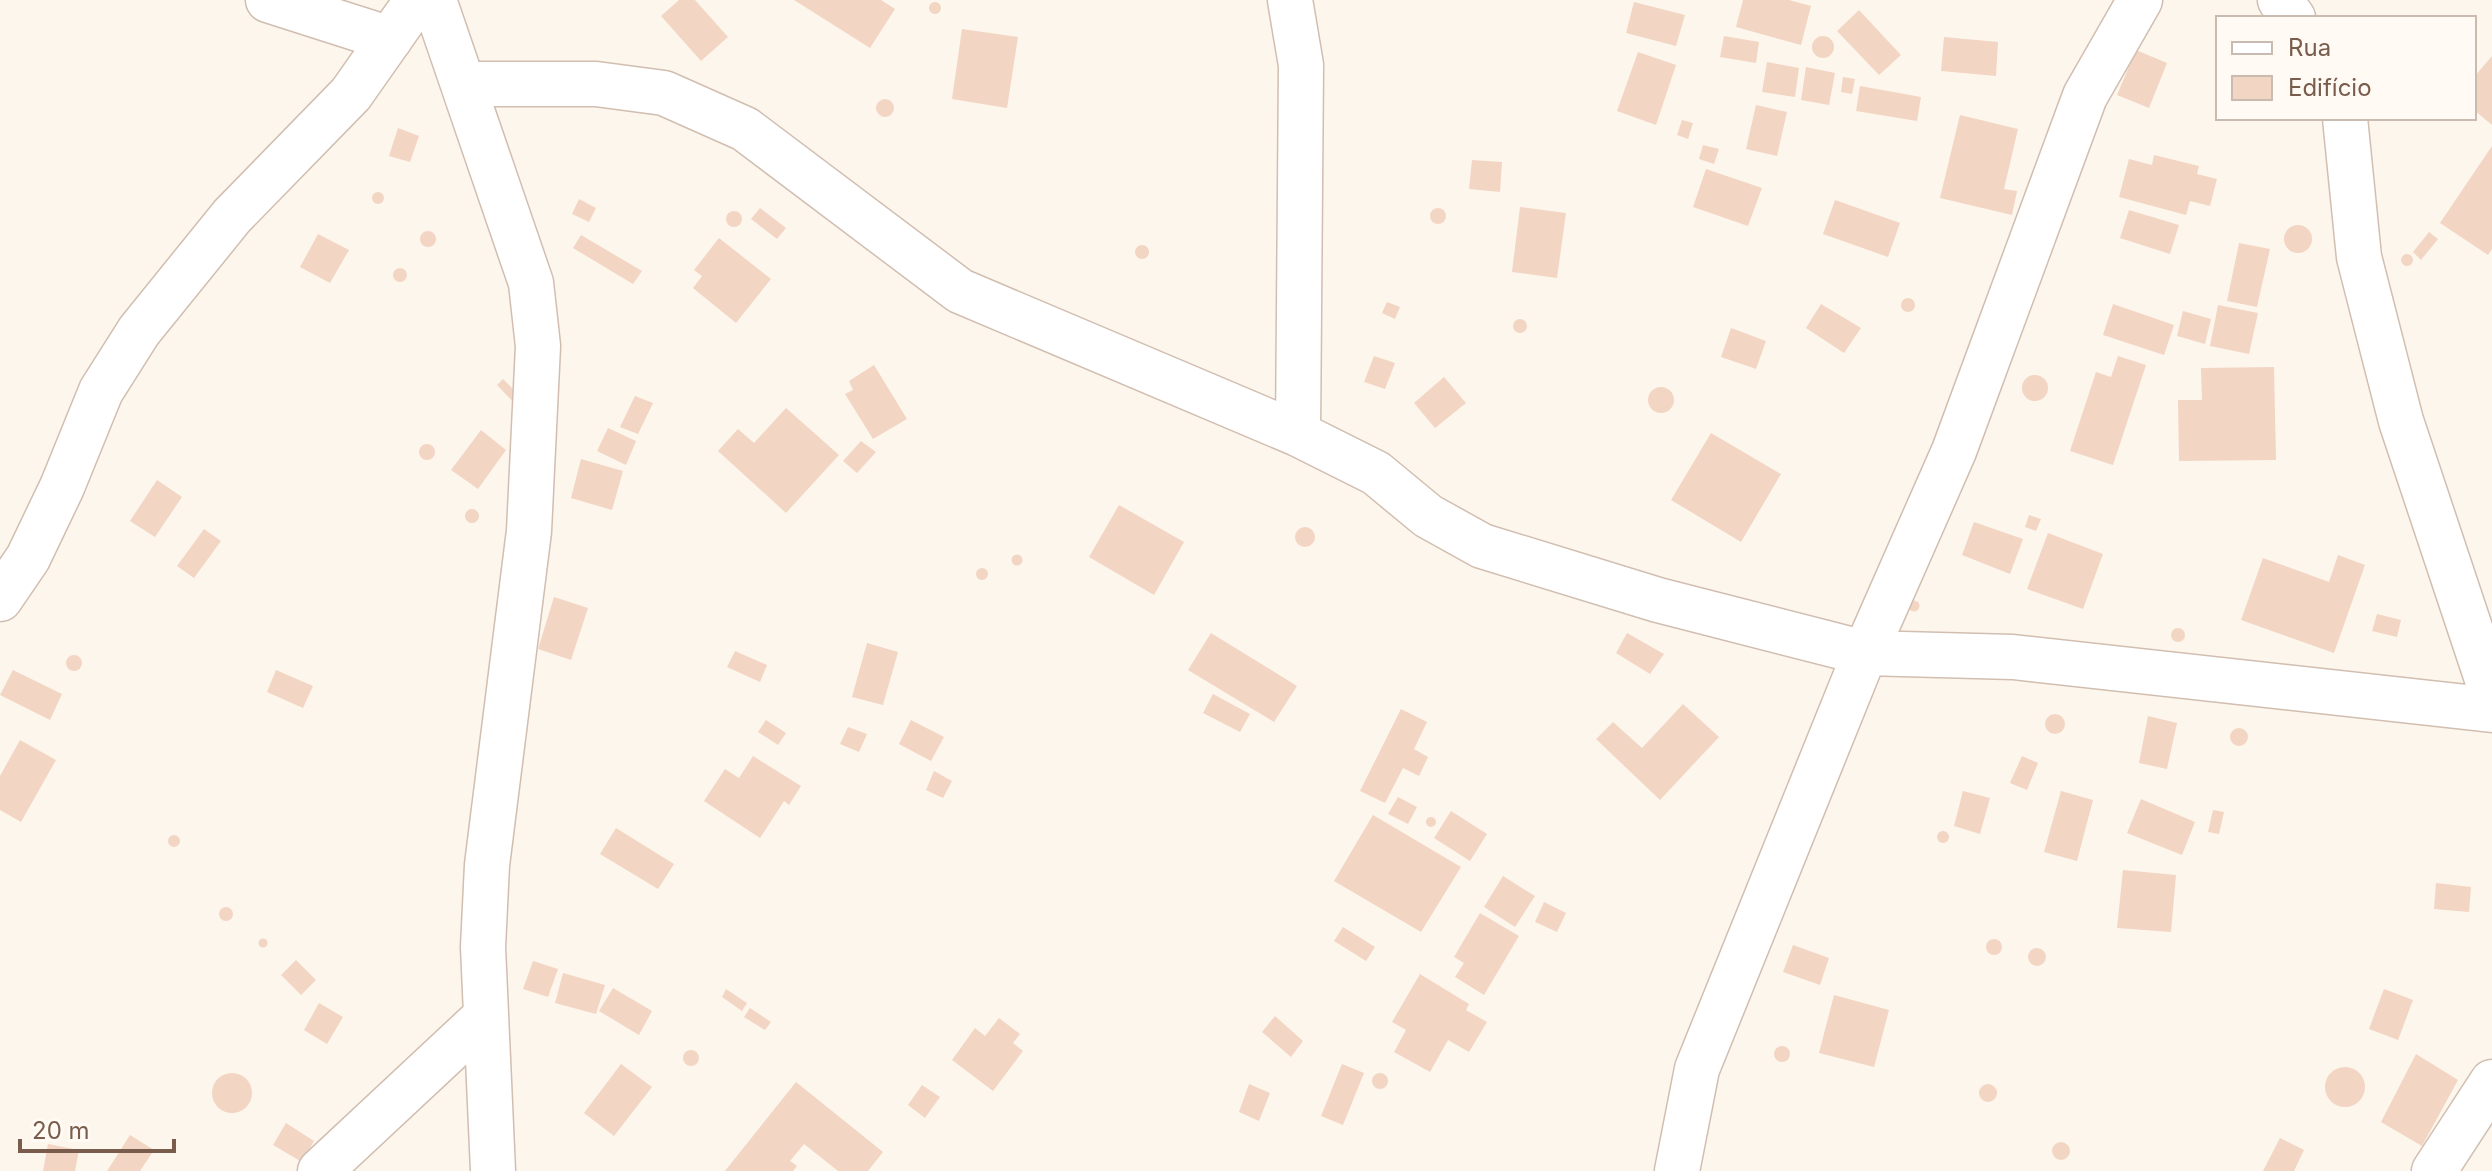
<svg xmlns="http://www.w3.org/2000/svg" width="2492" height="1171" viewBox="0 0 2492 1171" font-family="Inter,sans-serif">
<style>
.building{fill:#f3d5c3}
.lines{fill:none;stroke-linecap:round;stroke-linejoin:round}
.minor-casing{stroke:#d1beb0;stroke-width:47}
.minor{stroke:#fff;stroke-width:44}
</style>
<rect width="100%" height="100%" fill="#fdf6ec"/>
<!-- building -->
<path class="building" d="M 679,0 L 695,0 L 728,37 L 701,61 L 661,16 Z
M 794,0 L 881,0 L 895,9 L 870,48 Z
M 1743,0 L 1789,0 L 1811,6 L 1801,45 L 1736,27 Z
M 1634,2 L 1685,15 L 1676,46 L 1626,33 Z
M929 8a6 6 0 1 1 12 0a6 6 0 1 1-12 0Z
M 1859,10 L 1901,55 L 1879,75 L 1837,31 Z
M 962,29 L 1018,37 L 1007,108 L 952,99 Z
M1812 47a11 11 0 1 1 22 0a11 11 0 1 1-22 0Z
M 1724,36 L 1759,42 L 1756,63 L 1720,57 Z
M 1944,37 L 1998,42 L 1996,76 L 1941,71 Z
M 2136,50 L 2167,63 L 2149,108 L 2117,95 Z
M 1638,52 L 1676,65 L 1656,125 L 1617,111 Z
M 2492,56 L 2492,125 L 2474,110 L 2474,77 Z
M 1767,62 L 1799,68 L 1795,97 L 1762,92 Z
M 1806,67 L 1835,73 L 1829,105 L 1801,100 Z
M 1843,77 L 1855,79 L 1852,94 L 1841,92 Z
M 1860,86 L 1921,97 L 1917,121 L 1856,111 Z
M876 108a9 9 0 1 1 18 0a9 9 0 1 1-18 0Z
M 1756,105 L 1787,112 L 1777,156 L 1746,149 Z
M 1960,115 L 2018,129 L 2004,189 L 2017,191 L 2012,215 L 1940,198 Z
M 1682,120 L 1693,123 L 1688,139 L 1677,135 Z
M 398,128 L 419,136 L 410,162 L 389,156 Z
M 1703,145 L 1719,149 L 1714,164 L 1699,159 Z
M 2492,146 L 2492,249 L 2488,255 L 2440,223 Z
M 2154,155 L 2199,166 L 2197,174 L 2217,179 L 2210,206 L 2190,201 L 2186,215 L 2119,197 L 2129,159 L 2152,165 Z
M 1472,160 L 1502,162 L 1500,192 L 1469,189 Z
M 1706,169 L 1762,188 L 1748,226 L 1693,207 Z
M372 198a6 6 0 1 1 12 0a6 6 0 1 1-12 0Z
M 579,199 L 596,208 L 589,222 L 572,214 Z
M 1835,200 L 1900,223 L 1888,257 L 1823,234 Z
M 1520,207 L 1566,213 L 1557,278 L 1512,272 Z
M1430 216a8 8 0 1 1 16 0a8 8 0 1 1-16 0Z
M 760,208 L 786,228 L 777,239 L 751,219 Z
M 2129,210 L 2179,225 L 2170,254 L 2120,238 Z
M726 219a8 8 0 1 1 16 0a8 8 0 1 1-16 0Z
M2284 239a14 14 0 1 1 28 0a14 14 0 1 1-28 0Z
M420 239a8 8 0 1 1 16 0a8 8 0 1 1-16 0Z
M 2429,232 L 2438,239 L 2421,260 L 2413,252 Z
M 318,234 L 349,250 L 330,283 L 300,267 Z
M 581,235 L 642,271 L 633,284 L 573,248 Z
M 719,238 L 771,279 L 736,323 L 693,288 L 702,276 L 694,270 Z
M 2239,243 L 2270,249 L 2257,307 L 2227,301 Z
M1135 252a7 7 0 1 1 14 0a7 7 0 1 1-14 0Z
M2401 260a6 6 0 1 1 12 0a6 6 0 1 1-12 0Z
M393 275a7 7 0 1 1 14 0a7 7 0 1 1-14 0Z
M1901 305a7 7 0 1 1 14 0a7 7 0 1 1-14 0Z
M 1387,302 L 1400,307 L 1395,319 L 1382,313 Z
M 1821,304 L 1861,328 L 1844,353 L 1806,328 Z
M 2113,304 L 2174,325 L 2164,355 L 2103,335 Z
M 2218,305 L 2258,313 L 2249,354 L 2210,346 Z
M 2183,311 L 2211,319 L 2205,344 L 2177,336 Z
M1513 326a7 7 0 1 1 14 0a7 7 0 1 1-14 0Z
M 1731,328 L 1766,341 L 1756,369 L 1721,357 Z
M 1374,356 L 1395,363 L 1385,389 L 1364,382 Z
M 2118,356 L 2146,365 L 2113,465 L 2070,451 L 2096,372 L 2111,377 Z
M 874,365 L 907,419 L 873,439 L 845,394 L 853,390 L 849,381 Z
M 2274,367 L 2276,460 L 2179,461 L 2178,400 L 2202,400 L 2201,368 Z
M2022 388a13 13 0 1 1 26 0a13 13 0 1 1-26 0Z
M 1444,377 L 1466,403 L 1435,428 L 1414,403 Z
M 503,379 L 523,399 L 517,406 L 497,385 Z
M1648 400a13 13 0 1 1 26 0a13 13 0 1 1-26 0Z
M 635,396 L 653,403 L 638,434 L 620,427 Z
M 786,408 L 839,455 L 786,513 L 718,451 L 738,429 L 754,443 Z
M 608,428 L 636,441 L 626,465 L 597,451 Z
M 481,430 L 506,450 L 478,489 L 451,470 Z
M 1711,433 L 1781,474 L 1741,542 L 1671,500 Z
M 861,441 L 876,452 L 857,473 L 843,461 Z
M419 452a8 8 0 1 1 16 0a8 8 0 1 1-16 0Z
M 581,459 L 623,471 L 612,510 L 571,498 Z
M 157,480 L 182,497 L 155,537 L 130,521 Z
M 1119,505 L 1184,542 L 1154,595 L 1089,557 Z
M465 516a7 7 0 1 1 14 0a7 7 0 1 1-14 0Z
M 2029,515 L 2041,519 L 2036,531 L 2025,527 Z
M 1974,522 L 2023,539 L 2010,574 L 1962,555 Z
M1295 537a10 10 0 1 1 20 0a10 10 0 1 1-20 0Z
M 204,529 L 221,541 L 194,578 L 177,566 Z
M 2048,533 L 2103,554 L 2083,609 L 2027,589 Z
M1011.5 560a5.5 5.5 0 1 1 11 0a5.5 5.5 0 1 1-11 0Z
M 2338,555 L 2365,565 L 2334,653 L 2241,620 L 2263,558 L 2329,582 Z
M976 574a6 6 0 1 1 12 0a6 6 0 1 1-12 0Z
M 554,597 L 588,608 L 571,660 L 538,649 Z
M1908.5 606a5.5 5.5 0 1 1 11 0a5.5 5.5 0 1 1-11 0Z
M 2377,614 L 2401,620 L 2397,637 L 2372,631 Z
M2171 635a7 7 0 1 1 14 0a7 7 0 1 1-14 0Z
M 1211,633 L 1297,686 L 1274,722 L 1188,670 Z
M 1627,633 L 1664,654 L 1650,674 L 1616,653 Z
M 867,643 L 898,652 L 883,705 L 852,697 Z
M 735,651 L 767,665 L 760,682 L 727,667 Z
M66 663a8 8 0 1 1 16 0a8 8 0 1 1-16 0Z
M 13,670 L 62,694 L 50,720 L 0,695 Z
M 276,670 L 313,686 L 303,708 L 267,692 Z
M 1213,694 L 1250,714 L 1240,732 L 1203,713 Z
M 1683,704 L 1719,737 L 1660,800 L 1596,739 L 1613,722 L 1642,748 Z
M 1401,709 L 1427,722 L 1414,749 L 1428,757 L 1419,776 L 1403,768 L 1385,803 L 1360,791 Z
M2045 724a10 10 0 1 1 20 0a10 10 0 1 1-20 0Z
M 2148,716 L 2177,723 L 2167,769 L 2139,763 Z
M 766,720 L 786,733 L 778,745 L 758,732 Z
M 911,720 L 944,737 L 931,761 L 899,744 Z
M 848,727 L 867,734 L 859,752 L 840,744 Z
M2230 737a9 9 0 1 1 18 0a9 9 0 1 1-18 0Z
M 20,740 L 56,760 L 21,822 L 0,810 L 0,776 Z
M 753,756 L 801,786 L 789,805 L 784,801 L 760,838 L 704,801 L 725,769 L 739,778 Z
M 2022,756 L 2038,763 L 2027,790 L 2010,783 Z
M 934,771 L 952,781 L 943,798 L 926,790 Z
M 1963,791 L 1990,798 L 1980,834 L 1954,826 Z
M 2061,791 L 2093,800 L 2077,861 L 2044,852 Z
M 1398,797 L 1417,807 L 1408,824 L 1388,814 Z
M 2141,799 L 2195,822 L 2182,855 L 2127,833 Z
M 2213,810 L 2224,812 L 2219,834 L 2208,832 Z
M 1451,811 L 1487,834 L 1470,861 L 1434,838 Z
M 1373,815 L 1461,867 L 1421,932 L 1334,881 Z
M1426 822a5 5 0 1 1 10 0a5 5 0 1 1-10 0Z
M 616,828 L 674,864 L 658,889 L 600,854 Z
M1937 837a6 6 0 1 1 12 0a6 6 0 1 1-12 0Z
M168 841a6 6 0 1 1 12 0a6 6 0 1 1-12 0Z
M 2123,870 L 2176,875 L 2171,932 L 2117,928 Z
M 1503,876 L 1535,896 L 1515,927 L 1484,907 Z
M 2436,883 L 2471,887 L 2469,912 L 2434,909 Z
M 1544,902 L 1566,913 L 1557,932 L 1535,922 Z
M219 914a7 7 0 1 1 14 0a7 7 0 1 1-14 0Z
M 1480,913 L 1519,936 L 1484,995 L 1455,977 L 1464,963 L 1454,957 Z
M 1343,927 L 1375,947 L 1366,961 L 1334,941 Z
M258.5 943a4.5 4.5 0 1 1 9 0a4.5 4.5 0 1 1-9 0Z
M1986 947a8 8 0 1 1 16 0a8 8 0 1 1-16 0Z
M 1793,945 L 1829,958 L 1820,985 L 1783,972 Z
M2028 957a9 9 0 1 1 18 0a9 9 0 1 1-18 0Z
M 296,960 L 316,980 L 301,995 L 281,975 Z
M 533,961 L 558,969 L 548,997 L 523,989 Z
M 563,973 L 605,985 L 596,1014 L 555,1003 Z
M 1420,974 L 1469,1004 L 1466,1010 L 1487,1022 L 1469,1052 L 1448,1040 L 1430,1072 L 1394,1052 L 1406,1030 L 1392,1022 Z
M 613,988 L 652,1011 L 639,1035 L 599,1011 Z
M 726,989 L 747,1003 L 742,1011 L 722,997 Z
M 2384,989 L 2413,1000 L 2398,1040 L 2369,1029 Z
M 1834,995 L 1889,1010 L 1874,1067 L 1819,1053 Z
M 319,1003 L 343,1017 L 327,1044 L 304,1030 Z
M 750,1008 L 771,1022 L 765,1030 L 744,1017 Z
M 1275,1016 L 1303,1041 L 1291,1057 L 1262,1032 Z
M 999,1018 L 1020,1034 L 1013,1043 L 1023,1051 L 993,1091 L 952,1060 L 975,1028 L 985,1036 Z
M1774 1054a8 8 0 1 1 16 0a8 8 0 1 1-16 0Z
M683 1058a8 8 0 1 1 16 0a8 8 0 1 1-16 0Z
M 2416,1054 L 2458,1080 L 2422,1146 L 2381,1122 Z
M 621,1064 L 652,1087 L 614,1136 L 584,1113 Z
M 1342,1064 L 1364,1073 L 1343,1125 L 1321,1116 Z
M2325 1087a20 20 0 1 1 40 0a20 20 0 1 1-40 0Z
M1372 1081a8 8 0 1 1 16 0a8 8 0 1 1-16 0Z
M212 1093a20 20 0 1 1 40 0a20 20 0 1 1-40 0Z
M 796,1082 L 883,1152 L 868,1171 L 838,1171 L 804,1144 L 790,1161 L 797,1166 L 793,1171 L 725,1171 Z
M1979 1093a9 9 0 1 1 18 0a9 9 0 1 1-18 0Z
M 1249,1084 L 1270,1093 L 1259,1121 L 1239,1112 Z
M 922,1085 L 940,1097 L 925,1118 L 908,1105 Z
M 286,1123 L 314,1141 L 302,1162 L 273,1145 Z
M 130,1135 L 154,1150 L 140,1171 L 107,1171 Z
M 2280,1138 L 2304,1150 L 2294,1171 L 2263,1171 Z
M2052 1151a9 9 0 1 1 18 0a9 9 0 1 1-18 0Z
M 48,1144 L 79,1150 L 75,1171 L 43,1171 Z"/>
<g class="lines">
<defs>
<path id="minor" d="M 268,0 L 390,39
M 434,0 L 531,283 L 538,346 L 529,531 L 487,865 L 483,947 L 493,1171
M 1290,0 L 1301,65 L 1298,434
M 2280,0 L 2293,18
M 463,84 L 596,84 L 664,93 L 745,129 L 960,291 L 1298,434 L 1376,473 L 1428,516 L 1482,546 L 1658,600 L 1865,653 L 2013,657 L 2492,710
M 2345,118 L 2359,257 L 2401,421 L 2492,694
M 0,599 L 28,558 L 62,487 L 101,391 L 139,331 L 232,216 L 351,94 L 417,0
M 320,1171 L 486,1016
M 1677,1171 L 1697,1069 L 1865,653 L 1954,451 L 2085,96 L 2140,0
M 2434,1171 L 2492,1082"/>
</defs>
<!-- minor casing -->
<use href="#minor" class="minor-casing"/>
<!-- minor -->
<use href="#minor" class="minor"/>
</g>
<!-- legend -->
<rect x="2216" y="16" width="260" height="104" fill="#fffaf3" stroke="#cabbb1" stroke-width="2"/>
<rect x="2232" y="42" width="40" height="12" fill="#ffffff" stroke="#cabbb1" stroke-width="2"/>
<text x="2288" y="56" font-size="24" fill="#7a5c4d">Rua</text>
<rect x="2232" y="76" width="40" height="24" fill="#f3d5c3" stroke="#cabbb1" stroke-width="2"/>
<text x="2288" y="96" font-size="24" fill="#7a5c4d">Edifício</text>
<!-- scale -->
<path d="M20 1139v12h154v-12" fill="none" stroke="#7a5c4d" stroke-width="4"/>
<text x="32" y="1139" font-size="24" fill="#7a5c4d" stroke="#fffaf3" stroke-width="6" paint-order="stroke">20 m</text>
</svg>
